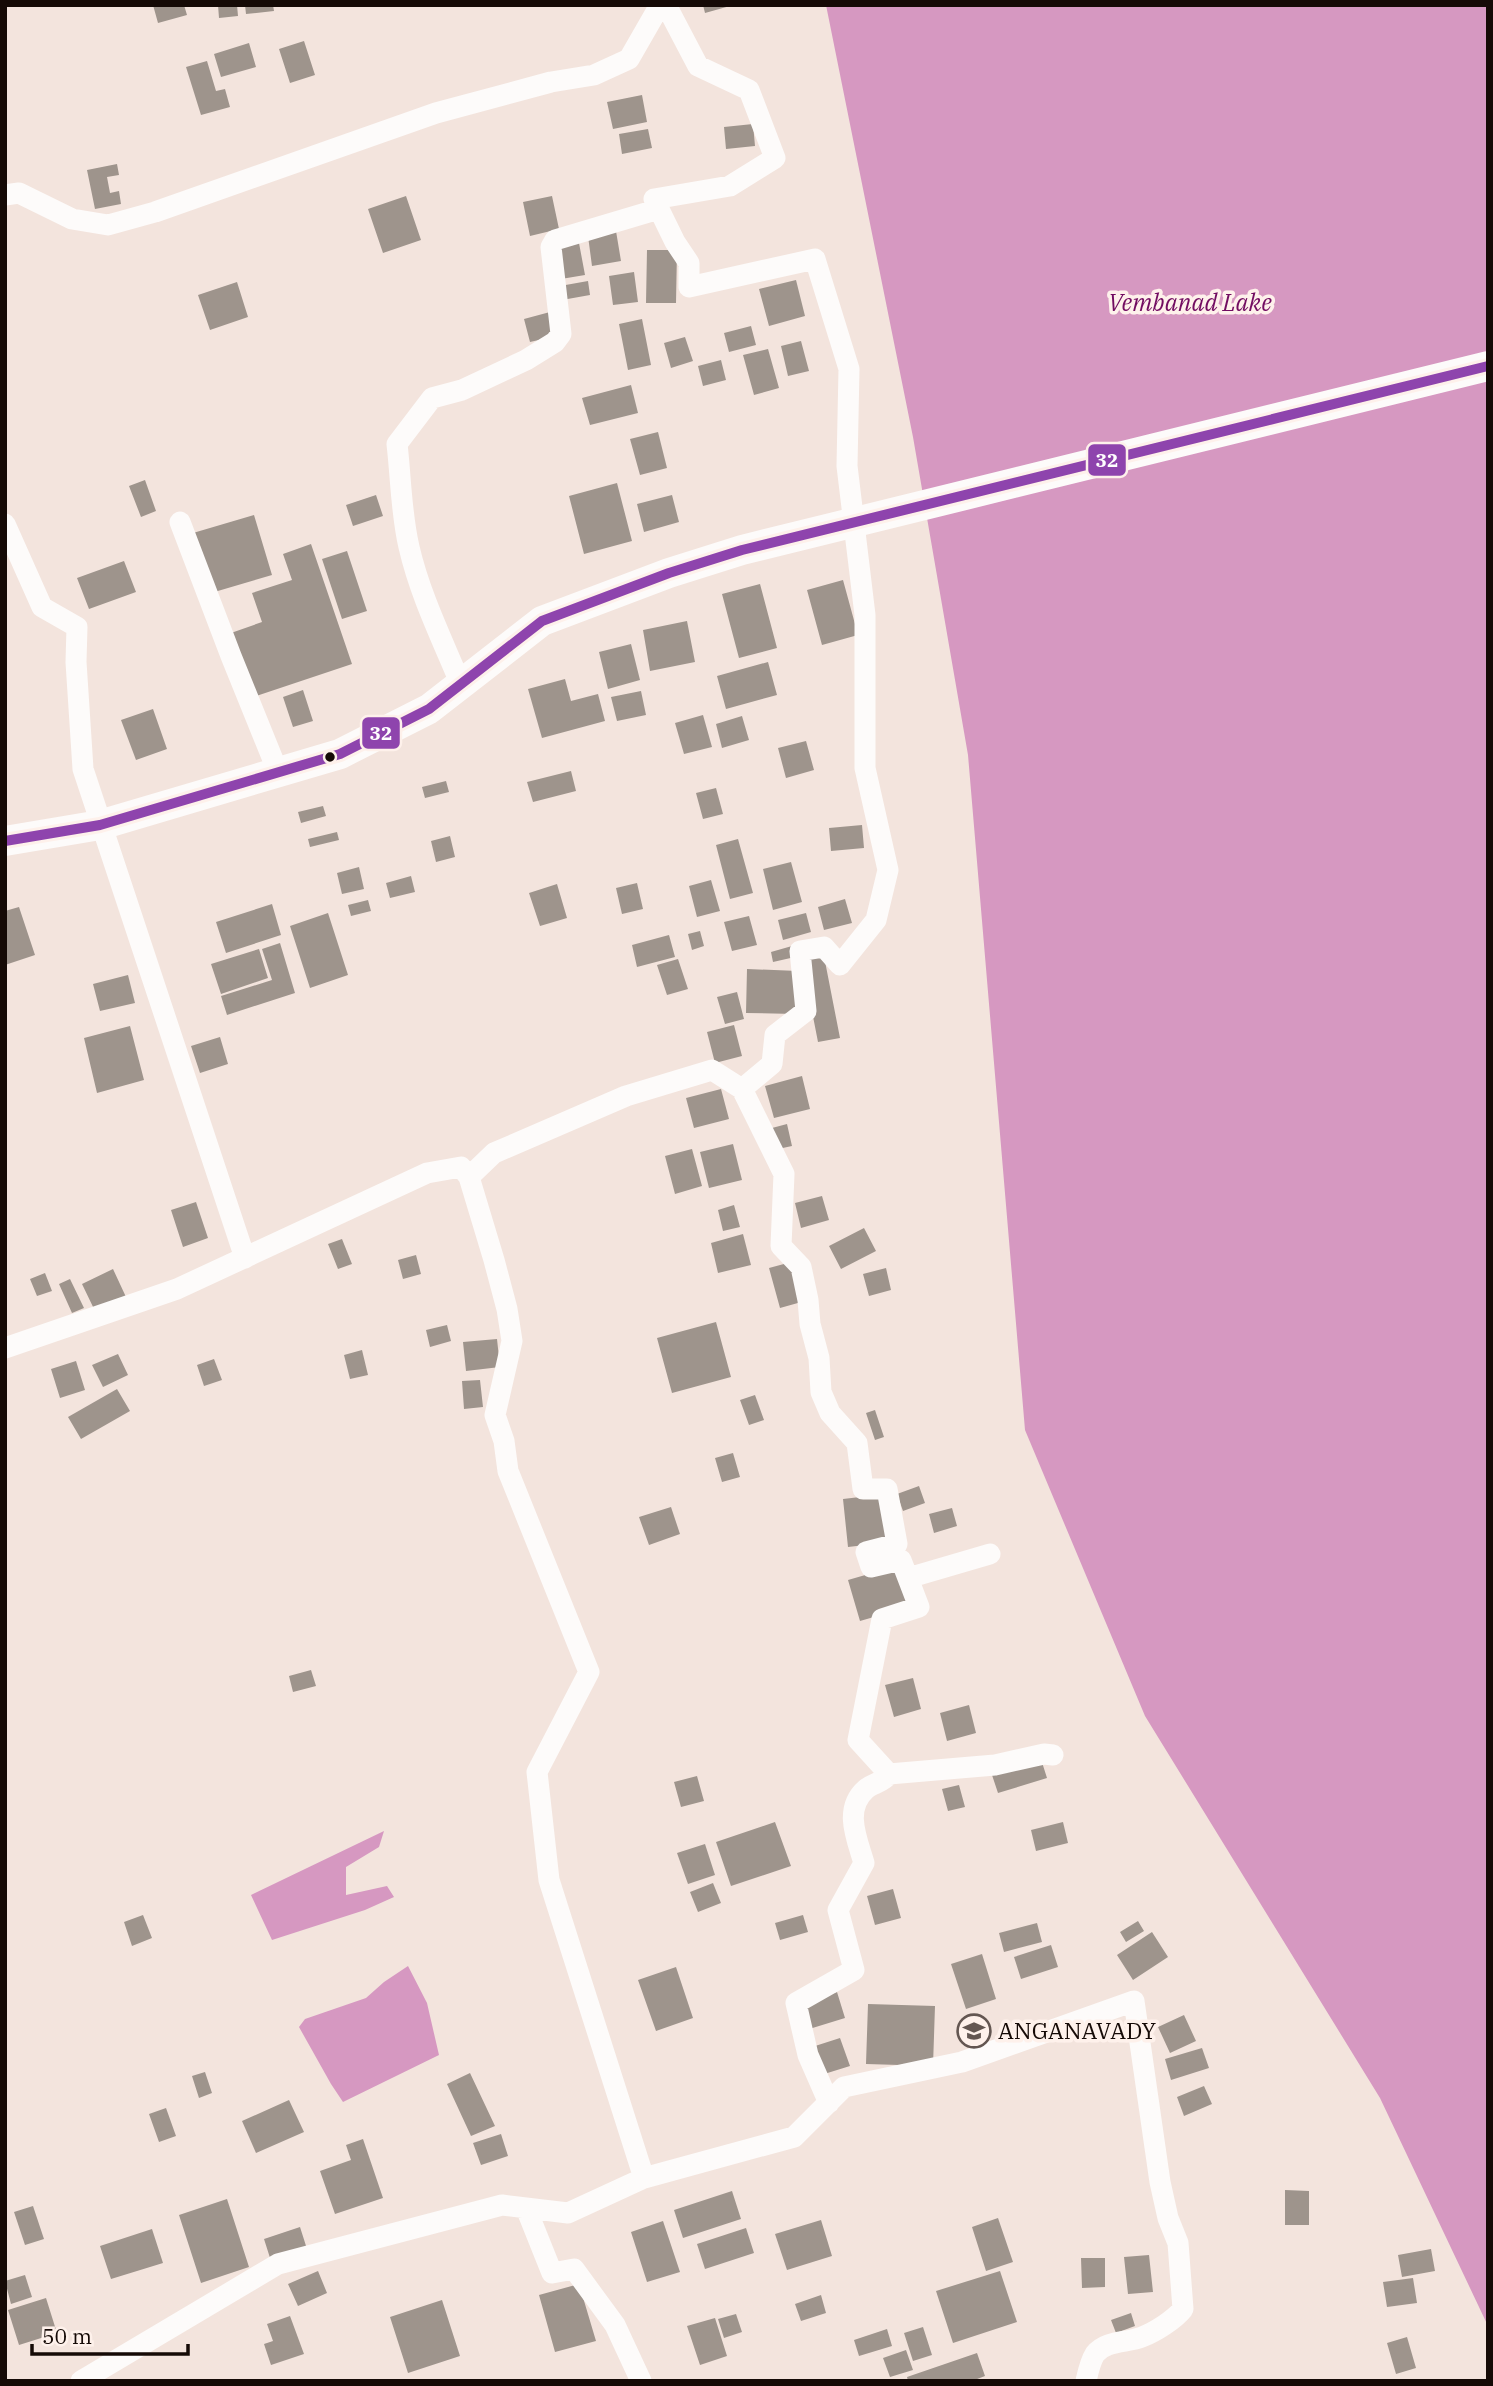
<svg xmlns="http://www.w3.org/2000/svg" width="1493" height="2386" viewBox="0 0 1493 2386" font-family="'IBM Plex Serif',serif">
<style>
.water{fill:#d698c1}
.building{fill:#9e948c}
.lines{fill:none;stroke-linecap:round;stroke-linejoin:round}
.street{stroke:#fdfbfa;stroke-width:21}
.secondary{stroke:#fdfbfa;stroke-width:30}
.bus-1-casing{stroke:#fef1eb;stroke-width:16}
.bus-1{stroke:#8e44ad;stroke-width:10}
.bus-dot{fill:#150a06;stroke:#fef1eb;stroke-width:2.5}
.labels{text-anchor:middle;stroke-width:7;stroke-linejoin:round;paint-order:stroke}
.poi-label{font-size:23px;fill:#150a06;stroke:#fef1eb;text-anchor:start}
.water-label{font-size:24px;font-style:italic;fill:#720c61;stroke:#fef1eb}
.line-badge{stroke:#fef1eb;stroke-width:2.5}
.badge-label{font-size:19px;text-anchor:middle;font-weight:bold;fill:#fff}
</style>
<rect width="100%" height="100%" fill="#f3e4dd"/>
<!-- water -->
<path class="water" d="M 826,5 L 1488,5 L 1488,2326 L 1380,2098 L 1145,1716 L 1025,1430 L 968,755 L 913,437 Z
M 384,1831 L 379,1847 L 346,1867 L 346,1895 L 387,1886 L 394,1897 L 365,1910 L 272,1940 L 251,1895 Z
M 408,1966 L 427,2003 L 439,2055 L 343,2102 L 331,2084 L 299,2027 L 305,2019 L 366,1998 L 384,1982 Z"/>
<!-- building -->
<path class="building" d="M 153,5 L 184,5 L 187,15 L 158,23 Z
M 218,5 L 237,5 L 238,16 L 219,18 Z
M 245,5 L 273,5 L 274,11 L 246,14 Z
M 703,5 L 729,5 L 730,6 L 705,13 Z
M 304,41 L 315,75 L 290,83 L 279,49 Z
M 249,43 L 256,67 L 221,77 L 214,54 Z
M 207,61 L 216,91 L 225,89 L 230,107 L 201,115 L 186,67 Z
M 642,95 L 647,122 L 613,129 L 607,102 Z
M 753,124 L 755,146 L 726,149 L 724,127 Z
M 648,129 L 652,148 L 622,154 L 619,134 Z
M 117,164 L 119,175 L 107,177 L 110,193 L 119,191 L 121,204 L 95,209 L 87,170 Z
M 406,196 L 421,240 L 383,253 L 368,209 Z
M 552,196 L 559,229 L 530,236 L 523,202 Z
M 616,231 L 621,261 L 592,266 L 588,236 Z
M 579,243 L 585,275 L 561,279 L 555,248 Z
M 647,250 L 677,250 L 676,303 L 646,303 Z
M 634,272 L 638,302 L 613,305 L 609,276 Z
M 796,280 L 805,316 L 769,326 L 759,289 Z
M 588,281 L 590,295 L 562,300 L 560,286 Z
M 237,282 L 248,317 L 210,330 L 198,295 Z
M 550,312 L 556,336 L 530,342 L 524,319 Z
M 642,319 L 651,365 L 628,370 L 619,324 Z
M 751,326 L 756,345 L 729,352 L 724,333 Z
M 685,337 L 693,361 L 671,368 L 664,343 Z
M 801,341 L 809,371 L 788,376 L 781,346 Z
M 768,349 L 779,388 L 754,395 L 743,355 Z
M 721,360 L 726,380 L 703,386 L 698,366 Z
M 631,385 L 638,413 L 590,425 L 582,398 Z
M 658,432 L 667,468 L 640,475 L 630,439 Z
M 145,480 L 156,511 L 141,517 L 129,486 Z
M 617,483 L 632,541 L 584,554 L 569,496 Z
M 376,495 L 383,516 L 353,526 L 346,505 Z
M 672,495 L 679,522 L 644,532 L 637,504 Z
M 254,515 L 272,575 L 211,593 L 193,533 Z
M 311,544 L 352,664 L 253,697 L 231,633 L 262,622 L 252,593 L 292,580 L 283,554 Z
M 347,551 L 367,611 L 342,619 L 322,559 Z
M 124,561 L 136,592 L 89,609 L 77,578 Z
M 843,580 L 858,635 L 822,645 L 807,590 Z
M 760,584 L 777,648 L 739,658 L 722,594 Z
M 687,621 L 695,662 L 650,671 L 643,630 Z
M 631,644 L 640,680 L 608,689 L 599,652 Z
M 768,662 L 777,695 L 726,709 L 717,676 Z
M 565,679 L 571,701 L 598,694 L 605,721 L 542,738 L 528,689 Z
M 303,690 L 313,721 L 293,727 L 283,697 Z
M 641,691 L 646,715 L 617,721 L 611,697 Z
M 153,709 L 167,749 L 136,760 L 121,720 Z
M 703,715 L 712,747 L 684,754 L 675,723 Z
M 742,716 L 749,740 L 722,748 L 716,724 Z
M 806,741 L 814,770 L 786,778 L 778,748 Z
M 571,771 L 576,791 L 533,802 L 527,782 Z
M 446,781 L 449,792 L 425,798 L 422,787 Z
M 716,788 L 723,814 L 703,819 L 696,793 Z
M 323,806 L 326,816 L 301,823 L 298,812 Z
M 862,825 L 864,848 L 831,851 L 829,828 Z
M 337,832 L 339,840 L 310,847 L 308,839 Z
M 450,836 L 455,857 L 436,862 L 431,841 Z
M 738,839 L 753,893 L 730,899 L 716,845 Z
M 791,862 L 802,902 L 773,910 L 763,869 Z
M 359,867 L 364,889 L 342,894 L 337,873 Z
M 411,876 L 415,892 L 390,898 L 386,883 Z
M 711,880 L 720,911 L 697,917 L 689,886 Z
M 637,883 L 643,909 L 622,914 L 616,888 Z
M 557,884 L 567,918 L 540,926 L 529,893 Z
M 845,899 L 852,923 L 824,930 L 818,907 Z
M 368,900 L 371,911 L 351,916 L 348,905 Z
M 272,904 L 281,935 L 226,953 L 216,922 Z
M 19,907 L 35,955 L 5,965 L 5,911 Z
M 328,913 L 348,975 L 310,988 L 290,926 Z
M 806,913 L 811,932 L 783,940 L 778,920 Z
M 749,916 L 757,945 L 732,951 L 724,922 Z
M 700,931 L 704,946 L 692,950 L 688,934 Z
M 669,935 L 675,957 L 637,967 L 632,945 Z
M 280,943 L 295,993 L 227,1015 L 221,996 L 272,980 L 262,949 Z
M 792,946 L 795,957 L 773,962 L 771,952 Z
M 259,949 L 268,978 L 221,994 L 211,964 Z
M 823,951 L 840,1038 L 818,1042 L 801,955 Z
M 678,959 L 688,989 L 667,995 L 657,965 Z
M 747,969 L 798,971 L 796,1014 L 746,1013 Z
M 128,975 L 135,1003 L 100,1011 L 93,984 Z
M 737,992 L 744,1019 L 725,1024 L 717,997 Z
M 734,1025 L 742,1056 L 715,1063 L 707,1032 Z
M 130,1026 L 144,1080 L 97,1093 L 84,1038 Z
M 220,1037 L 228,1064 L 200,1073 L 191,1046 Z
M 802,1076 L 810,1109 L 774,1118 L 765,1086 Z
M 721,1089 L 729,1119 L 694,1128 L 686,1098 Z
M 787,1124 L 792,1146 L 778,1149 L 772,1128 Z
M 733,1144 L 742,1180 L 709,1188 L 700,1152 Z
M 692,1149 L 702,1186 L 675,1194 L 665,1156 Z
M 822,1196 L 829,1220 L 801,1228 L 795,1203 Z
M 196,1202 L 208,1238 L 183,1247 L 171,1210 Z
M 734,1205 L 740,1227 L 723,1231 L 718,1210 Z
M 864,1228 L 876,1251 L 841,1269 L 829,1246 Z
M 743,1234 L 751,1265 L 718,1273 L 711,1243 Z
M 342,1239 L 352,1264 L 338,1269 L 328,1244 Z
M 416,1255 L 421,1274 L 403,1279 L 398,1260 Z
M 795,1261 L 805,1301 L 780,1308 L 769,1268 Z
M 886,1268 L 891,1290 L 869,1296 L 863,1274 Z
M 113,1269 L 126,1297 L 95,1311 L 82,1284 Z
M 45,1273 L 52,1291 L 37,1296 L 30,1279 Z
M 70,1279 L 84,1308 L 72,1313 L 59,1284 Z
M 716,1322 L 731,1377 L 672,1393 L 657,1338 Z
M 447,1325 L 451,1341 L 430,1347 L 426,1330 Z
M 497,1339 L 500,1367 L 466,1371 L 463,1342 Z
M 362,1350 L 368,1375 L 350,1379 L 344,1355 Z
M 118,1354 L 128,1375 L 103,1387 L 92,1365 Z
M 214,1359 L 222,1380 L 204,1386 L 197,1365 Z
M 76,1361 L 85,1390 L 60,1398 L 51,1369 Z
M 480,1380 L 483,1407 L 464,1409 L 462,1381 Z
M 117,1389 L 130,1411 L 81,1439 L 68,1417 Z
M 755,1395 L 764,1420 L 749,1425 L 740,1400 Z
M 875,1410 L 884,1437 L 875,1440 L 866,1413 Z
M 733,1453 L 740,1477 L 722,1482 L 715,1458 Z
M 919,1486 L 925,1503 L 903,1511 L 897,1494 Z
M 886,1494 L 891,1542 L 848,1547 L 843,1499 Z
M 671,1507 L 680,1534 L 649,1545 L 639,1517 Z
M 952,1508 L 957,1526 L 934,1533 L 929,1514 Z
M 900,1565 L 912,1606 L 860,1621 L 848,1580 Z
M 311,1670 L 316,1686 L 293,1692 L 289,1676 Z
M 913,1678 L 921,1709 L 894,1717 L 885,1685 Z
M 969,1705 L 976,1733 L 947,1741 L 940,1713 Z
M 1040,1756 L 1047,1778 L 998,1793 L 991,1772 Z
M 697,1776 L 704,1801 L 681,1807 L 674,1782 Z
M 959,1785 L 965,1807 L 948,1811 L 942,1789 Z
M 775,1822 L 791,1866 L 731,1886 L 716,1842 Z
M 1063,1822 L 1068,1843 L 1036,1851 L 1031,1830 Z
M 705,1844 L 715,1875 L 688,1884 L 677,1853 Z
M 713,1883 L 721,1903 L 698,1912 L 690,1892 Z
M 893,1889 L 901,1918 L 875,1925 L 867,1896 Z
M 143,1915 L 152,1938 L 132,1946 L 124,1922 Z
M 803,1915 L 808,1932 L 780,1940 L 775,1923 Z
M 1138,1921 L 1144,1931 L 1126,1942 L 1120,1932 Z
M 1037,1923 L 1042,1942 L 1004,1952 L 999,1933 Z
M 1152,1932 L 1168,1957 L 1133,1980 L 1117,1955 Z
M 1051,1945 L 1058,1967 L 1021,1979 L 1014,1957 Z
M 982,1954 L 996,1999 L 966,2009 L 951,1964 Z
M 676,1967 L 693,2018 L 656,2031 L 638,1980 Z
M 837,1992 L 845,2018 L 806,2030 L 798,2005 Z
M 868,2004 L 935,2006 L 933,2066 L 866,2064 Z
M 1184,2015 L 1196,2041 L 1170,2053 L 1158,2027 Z
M 840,2038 L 850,2066 L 821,2075 L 812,2047 Z
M 1202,2048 L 1209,2068 L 1171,2080 L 1165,2059 Z
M 205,2072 L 212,2093 L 199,2098 L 192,2076 Z
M 470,2073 L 495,2126 L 471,2136 L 447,2084 Z
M 1204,2086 L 1212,2104 L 1184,2116 L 1177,2097 Z
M 289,2100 L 304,2132 L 256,2153 L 242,2121 Z
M 166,2108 L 176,2136 L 159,2142 L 149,2114 Z
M 501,2134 L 508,2156 L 481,2165 L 473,2143 Z
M 363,2139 L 383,2198 L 335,2214 L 320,2171 L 351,2160 L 346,2145 Z
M 1285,2190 L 1309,2191 L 1309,2225 L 1285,2225 Z
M 732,2191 L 741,2219 L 683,2238 L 674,2210 Z
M 227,2199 L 249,2267 L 201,2283 L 179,2215 Z
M 33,2206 L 44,2239 L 25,2245 L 14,2212 Z
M 998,2218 L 1013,2262 L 986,2271 L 972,2227 Z
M 821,2220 L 832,2256 L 787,2270 L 775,2234 Z
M 663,2221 L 680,2272 L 647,2282 L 631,2232 Z
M 300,2227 L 307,2249 L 271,2261 L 264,2239 Z
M 746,2228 L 754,2253 L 705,2269 L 697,2244 Z
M 152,2229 L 163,2263 L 111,2279 L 100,2246 Z
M 1431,2249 L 1435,2271 L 1402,2277 L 1398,2255 Z
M 1149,2255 L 1153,2292 L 1128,2294 L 1124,2257 Z
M 1081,2258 L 1105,2258 L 1105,2287 L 1082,2288 Z
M 318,2271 L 327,2293 L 298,2306 L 288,2284 Z
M 1000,2271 L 1017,2322 L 953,2343 L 936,2291 Z
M 25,2275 L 32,2297 L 11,2304 L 5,2281 Z
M 1413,2278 L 1417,2303 L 1387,2307 L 1383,2282 Z
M 579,2284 L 596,2341 L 555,2352 L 539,2295 Z
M 821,2295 L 826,2313 L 801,2321 L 795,2304 Z
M 46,2298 L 57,2333 L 19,2345 L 8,2310 Z
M 442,2300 L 460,2356 L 408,2373 L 390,2317 Z
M 1131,2313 L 1135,2326 L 1116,2333 L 1111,2320 Z
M 736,2314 L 742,2332 L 724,2338 L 718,2319 Z
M 290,2316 L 304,2354 L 271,2365 L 264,2344 L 273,2341 L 267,2324 Z
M 715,2318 L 727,2356 L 700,2365 L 687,2326 Z
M 923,2327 L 932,2355 L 913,2361 L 904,2333 Z
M 887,2329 L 892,2346 L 859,2356 L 854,2340 Z
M 1407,2337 L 1416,2368 L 1396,2374 L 1387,2343 Z
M 906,2350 L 913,2370 L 890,2377 L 883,2358 Z
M 977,2353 L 985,2376 L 972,2381 L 908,2381 L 907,2377 Z"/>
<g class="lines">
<!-- street -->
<path class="street" d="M 5,195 L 19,193 L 72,219 L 108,225 L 155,212 L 436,113 L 551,82 L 594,75 L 629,59 L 660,5
M 180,522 L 231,656 L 278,772
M 5,524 L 42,607 L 77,627 L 76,662 L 83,769 L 245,1258
M 461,685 C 442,639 420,595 409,547 C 401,513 401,478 397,444 L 432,398 L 462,390 L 526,360 L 555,342 L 561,334 L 551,247 L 555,240 L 659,209
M 742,1089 L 784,1174 L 781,1246 L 801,1267 L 808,1300 L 810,1324 L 819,1358 L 821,1392 L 830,1413 L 857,1443 L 863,1489 L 887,1489 L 897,1544 L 866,1552 L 871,1567 L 901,1560 L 919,1607 L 882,1619 L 858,1740 L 889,1774 C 883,1783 873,1783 866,1789 C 843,1809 857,1839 864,1863 L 838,1910 L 854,1970 L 796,2003 L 808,2055 L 829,2103
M 469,1177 L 494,1153 L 626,1096 L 712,1070 L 742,1089 L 772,1064 L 775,1035 L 806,1011 L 800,951 L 824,947 L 840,965 L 876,920 L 888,870 L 865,768 L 865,615 L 847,466 L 849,369 L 815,259 L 689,287 L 689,263 L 675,242 L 654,199 L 730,186 L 775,158 L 749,90 L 698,66 L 666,5
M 5,1348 L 177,1289 L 427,1173 L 461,1167 L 469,1177 L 494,1260 L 507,1309 L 512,1341 L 495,1415 L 504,1441 L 508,1471 L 589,1672 L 537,1772 L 549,1880 L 644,2178 L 568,2213 L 502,2205 L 278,2264 L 81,2381
M 908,1578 L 990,1554
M 889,1774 L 995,1765 L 1044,1754 L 1053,1755
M 644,2178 L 794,2137 L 844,2087 L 962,2062 L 1134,2001 L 1160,2182 L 1168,2218 L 1178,2243 L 1183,2309 C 1174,2320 1155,2332 1142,2337 C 1127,2343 1106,2340 1095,2354 C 1090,2362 1088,2372 1086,2381
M 526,2208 L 552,2273 L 574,2269 L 615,2325 L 641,2381"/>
<!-- secondary -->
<path class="secondary" d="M 5,841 L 100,825 L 340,754 L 429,709 L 542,621 L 669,573 L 742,550 L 1488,366"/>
<defs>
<path id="bus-1" d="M 5,841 L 100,825 L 340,754 L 429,709 L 542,621 L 669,573 L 742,550 L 1488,366"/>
</defs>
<!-- bus-1 casing -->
<use href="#bus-1" class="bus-1-casing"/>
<!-- bus-1 -->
<use href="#bus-1" class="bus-1"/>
</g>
<!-- icons -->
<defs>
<symbol id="school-ring" viewBox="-11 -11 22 22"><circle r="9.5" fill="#fef1eb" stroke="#635651" stroke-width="1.5"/><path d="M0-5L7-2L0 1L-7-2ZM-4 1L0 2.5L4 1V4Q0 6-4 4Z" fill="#635651"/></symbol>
</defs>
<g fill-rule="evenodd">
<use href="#school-ring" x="955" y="2012" width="38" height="38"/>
</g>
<!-- markers -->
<circle class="bus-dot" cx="330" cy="757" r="6"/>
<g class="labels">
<!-- poi labels -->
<g class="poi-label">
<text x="998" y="2039">ANGANAVADY</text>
</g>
<!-- water labels -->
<g class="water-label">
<text x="1190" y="311">Vembanad Lake</text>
</g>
</g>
<g class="line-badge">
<rect x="1087" y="443" width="40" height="34" rx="7" fill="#8e44ad"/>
<rect x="361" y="716" width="40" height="34" rx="7" fill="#8e44ad"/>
</g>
<g class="badge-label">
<text x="1107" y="467">32</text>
<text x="381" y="740">32</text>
</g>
<!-- border -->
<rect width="1493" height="2386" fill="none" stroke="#150a06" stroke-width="14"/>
<!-- scale -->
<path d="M32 2344v10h156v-10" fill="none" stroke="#150a06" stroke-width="3.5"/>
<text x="42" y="2344" font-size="21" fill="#150a06" stroke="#fef1eb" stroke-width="5" paint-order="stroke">50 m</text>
</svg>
